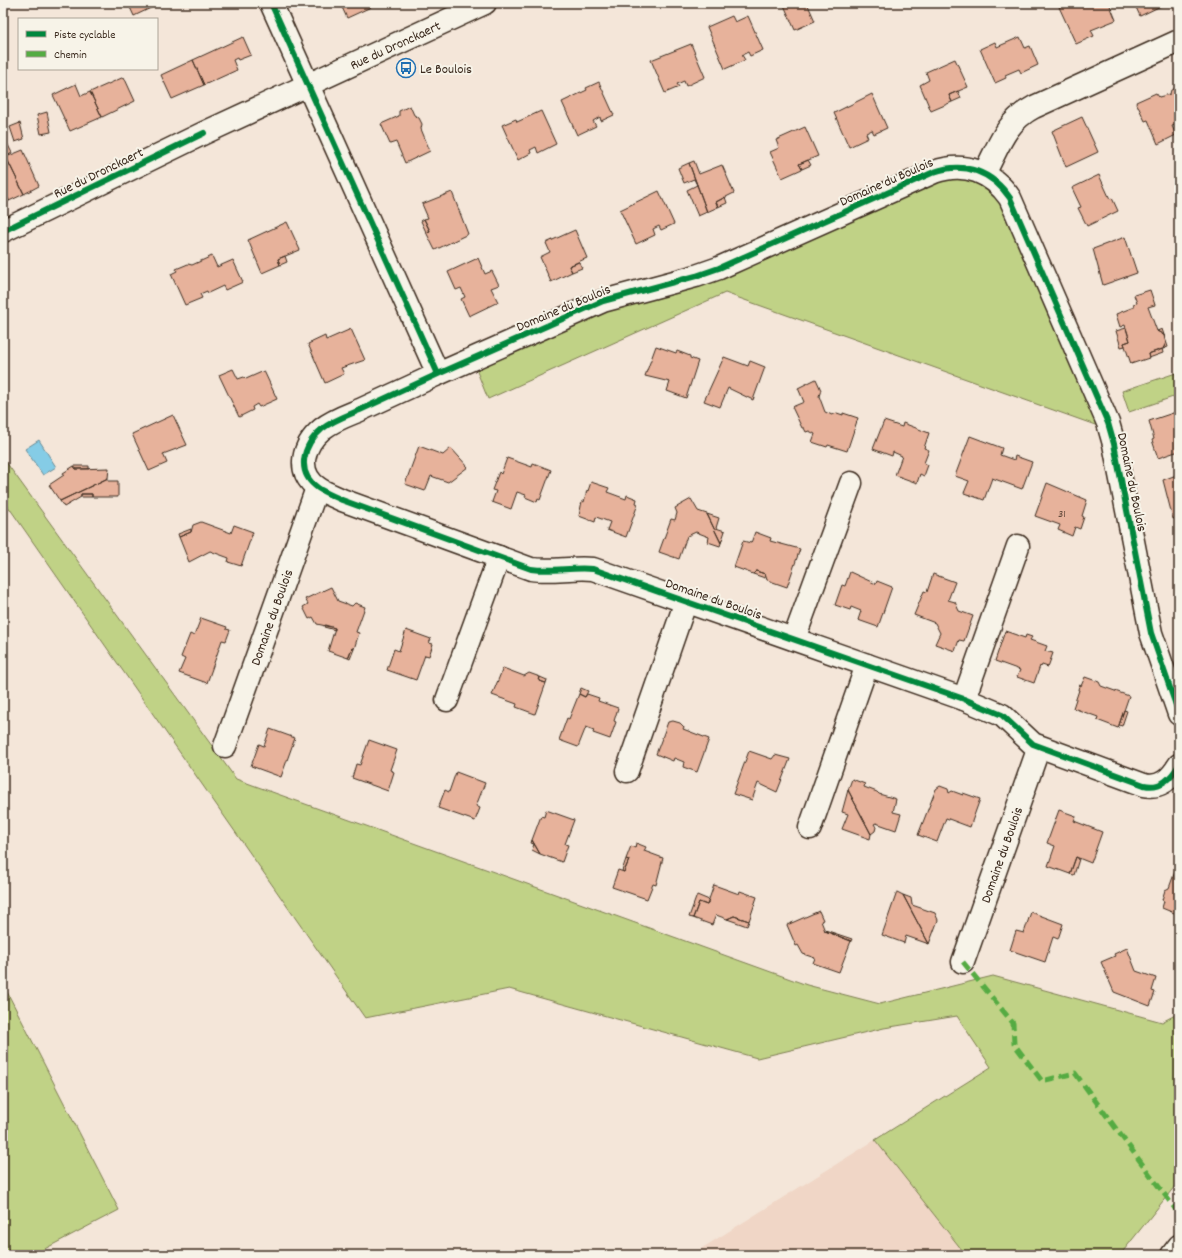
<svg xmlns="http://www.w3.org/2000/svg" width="1182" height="1258" viewBox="0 0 1182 1258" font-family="Dekko,sans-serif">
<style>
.built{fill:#f0d6c6}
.green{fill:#c0d286;stroke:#7e7e52}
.water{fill:#85cce6;stroke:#678b96}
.building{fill:#e7b29b;stroke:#3b2a1e}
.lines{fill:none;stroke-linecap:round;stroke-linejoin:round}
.minor-casing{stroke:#3b2a1e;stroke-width:25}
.secondary-casing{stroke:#3b2a1e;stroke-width:25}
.primary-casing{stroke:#3b2a1e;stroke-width:25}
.minor{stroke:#f7f3e8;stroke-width:22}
.secondary{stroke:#f7f3e8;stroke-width:22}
.primary{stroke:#f7f3e8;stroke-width:22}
.quiet{stroke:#55ab43;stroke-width:5;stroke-dasharray:10 5;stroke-linecap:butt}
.cycleway-casing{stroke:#f7f3e8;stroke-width:8}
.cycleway{stroke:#00873e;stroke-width:6}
.labels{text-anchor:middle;stroke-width:4;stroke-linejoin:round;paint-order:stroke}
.number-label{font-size:12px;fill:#664c3d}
.street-label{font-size:14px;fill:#3b2a1e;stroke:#f7f3e8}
.poi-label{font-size:14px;fill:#3b2a1e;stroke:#f7f3e8;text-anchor:start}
</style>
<rect width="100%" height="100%" fill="#f4e6d9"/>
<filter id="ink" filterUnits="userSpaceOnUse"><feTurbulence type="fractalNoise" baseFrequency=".025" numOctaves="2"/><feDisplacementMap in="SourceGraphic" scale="8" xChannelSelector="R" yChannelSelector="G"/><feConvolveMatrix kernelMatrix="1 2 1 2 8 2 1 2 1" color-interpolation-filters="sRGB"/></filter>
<g filter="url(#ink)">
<!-- built -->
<path class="built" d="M 875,1140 L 966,1255 L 691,1255 Z"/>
<!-- green -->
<path class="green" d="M 964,175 L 991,188 L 999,201 L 1098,426 L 725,293 L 488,399 L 476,369 L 622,305 L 947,177 Z
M 1179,372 L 1179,395 L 1129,412 L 1122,391 Z
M 3,458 L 236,779 L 807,985 L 880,1004 L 993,976 L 1162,1022 L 1179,1013 L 1179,1181 L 1120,1255 L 966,1255 L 875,1140 L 991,1067 L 957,1016 L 884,1028 L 757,1058 L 509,989 L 365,1018 L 3,499 Z
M 3,984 L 119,1210 L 33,1255 L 3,1255 Z"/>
<!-- water -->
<path class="water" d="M 39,440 L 56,467 L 43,475 L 25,449 Z"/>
<!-- building -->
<path class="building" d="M 128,3 L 159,3 L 159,4 L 134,16 Z
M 340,3 L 368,3 L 371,7 L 347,18 Z
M 783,3 L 807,3 L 815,21 L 795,30 Z
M 1068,3 L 1109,3 L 1116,20 L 1091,30 L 1094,36 L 1076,44 L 1059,7 Z
M 1134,3 L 1167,3 L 1140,16 Z
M 732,16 L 735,22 L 748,16 L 763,50 L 750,56 L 748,52 L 742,55 L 745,60 L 725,69 L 707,27 Z
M 243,37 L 251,55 L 238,60 L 237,58 L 233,60 L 237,70 L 204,85 L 193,60 Z
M 1020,37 L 1025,48 L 1030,46 L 1038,65 L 1021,73 L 1019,69 L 1005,75 L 1006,78 L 995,83 L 980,49 L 995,42 L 997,47 Z
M 691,44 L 705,77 L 686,86 L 684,81 L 677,84 L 679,87 L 665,93 L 651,60 Z
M 955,59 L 968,87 L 949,95 L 952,102 L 931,111 L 920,85 L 929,80 L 926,72 Z
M 193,60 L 204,85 L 172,99 L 161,75 Z
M 124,77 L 135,101 L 102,117 L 90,92 Z
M 599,82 L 614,115 L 601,121 L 600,117 L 593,121 L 596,126 L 577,135 L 562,102 L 587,90 L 586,88 Z
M 1179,83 L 1179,123 L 1172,126 L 1176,135 L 1158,144 L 1148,120 L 1145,121 L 1136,102 L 1156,93 L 1159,97 L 1170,94 L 1171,90 L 1179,87 L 1177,84 Z
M 76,84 L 81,96 L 90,92 L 102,117 L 70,131 L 53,95 Z
M 958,91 L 961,98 L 952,102 L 949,95 Z
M 872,94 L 887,128 L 874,134 L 872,130 L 866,133 L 868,138 L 849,147 L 834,113 Z
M 410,106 L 414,115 L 419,118 L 422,124 L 421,129 L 430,151 L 405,163 L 396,142 L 390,144 L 381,124 L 399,116 L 399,111 Z
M 541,111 L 556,144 L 538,153 L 536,147 L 530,150 L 531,153 L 518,160 L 502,125 L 516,119 L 517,122 Z
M 47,112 L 51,132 L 41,134 L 37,115 Z
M 1082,117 L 1098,152 L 1066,167 L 1052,131 Z
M 20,123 L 24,139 L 15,142 L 10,127 Z
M 805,127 L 818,156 L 799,164 L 802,169 L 782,178 L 770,152 L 779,148 L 776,140 Z
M 4,137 L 12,153 L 5,157 L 3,152 Z
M 23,150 L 39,186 L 24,194 L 6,157 Z
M 6,157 L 24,194 L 9,201 L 3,188 L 3,158 Z
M 808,160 L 811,165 L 802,169 L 799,164 Z
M 694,161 L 699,174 L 722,165 L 734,193 L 716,202 L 718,207 L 707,212 L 689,163 Z
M 689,163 L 707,212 L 698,216 L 687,190 L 697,185 L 694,179 L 684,183 L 678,168 Z
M 1099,175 L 1110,199 L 1112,198 L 1118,211 L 1087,226 L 1078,208 L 1081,207 L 1072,188 Z
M 3,188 L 9,201 L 3,204 Z
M 659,191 L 674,224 L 661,230 L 659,226 L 653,229 L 655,235 L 636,244 L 620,210 Z
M 452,192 L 468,234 L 435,250 L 426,232 L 430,231 L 424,219 L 428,218 L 422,204 Z
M 725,197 L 727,203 L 718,207 L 716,202 Z
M 424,219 L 430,231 L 426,232 L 421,221 Z
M 287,222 L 300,250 L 278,259 L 280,265 L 262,273 L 248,240 Z
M 575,230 L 587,258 L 569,266 L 572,272 L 551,282 L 540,257 L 550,252 L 546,243 Z
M 1125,237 L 1137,273 L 1103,285 L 1093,249 Z
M 212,256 L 217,267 L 233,260 L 243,282 L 225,290 L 223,286 L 208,293 L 207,291 L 200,294 L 202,298 L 185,305 L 171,274 L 177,271 L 176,269 L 188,264 L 192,265 Z
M 285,256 L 287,262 L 280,265 L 278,259 Z
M 478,258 L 485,274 L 492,271 L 499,285 L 491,288 L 498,302 L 469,316 L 461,299 L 465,297 L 461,288 L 456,290 L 448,272 Z
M 579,262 L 582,268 L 572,272 L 569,266 Z
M 1150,290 L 1155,305 L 1148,307 L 1157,331 L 1164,335 L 1166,343 L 1163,349 L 1148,354 L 1149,358 L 1131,364 L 1124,343 L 1130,341 L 1125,325 L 1120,327 L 1116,314 L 1134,307 L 1133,304 L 1137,303 L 1134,295 Z
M 1126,328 L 1130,341 L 1124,343 L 1125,346 L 1121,347 L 1116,331 Z
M 351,329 L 365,360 L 341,368 L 344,374 L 325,383 L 308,344 L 325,336 L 326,340 Z
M 1162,329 L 1168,347 L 1163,349 L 1166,343 L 1164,335 L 1157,331 Z
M 656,346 L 676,353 L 677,351 L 690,356 L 690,358 L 698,361 L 686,398 L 667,391 L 670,382 L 645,376 Z
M 1162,349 L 1163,353 L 1149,358 L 1148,354 Z
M 724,357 L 748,366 L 750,361 L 765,367 L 753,400 L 728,388 L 720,407 L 704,401 Z
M 233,369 L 238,379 L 244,377 L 246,379 L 264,371 L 277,399 L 259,407 L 257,404 L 252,407 L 253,410 L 239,417 L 219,375 Z
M 816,379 L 821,390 L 819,396 L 825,412 L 832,415 L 837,413 L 843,415 L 843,413 L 858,418 L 847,451 L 828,445 L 827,447 L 812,442 L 815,434 L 809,431 L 806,432 L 804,428 L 802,428 L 792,407 L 804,402 L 798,388 Z
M 1179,411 L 1179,451 L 1158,458 L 1152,440 L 1154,439 L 1149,421 Z
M 173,415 L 187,445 L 163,454 L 167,463 L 149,471 L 132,434 Z
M 884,421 L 902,427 L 903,423 L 929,433 L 924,448 L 929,450 L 924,463 L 928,465 L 924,476 L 920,474 L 917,483 L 895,475 L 902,456 L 893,452 L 892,456 L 873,449 Z
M 970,436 L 1002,448 L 1000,455 L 1014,460 L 1015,456 L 1032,462 L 1022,489 L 992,478 L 984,500 L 964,493 L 969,481 L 955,476 Z
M 419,446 L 443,455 L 451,448 L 468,467 L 448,482 L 431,476 L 425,491 L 405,484 Z
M 507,458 L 532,467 L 533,463 L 551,470 L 540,500 L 538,499 L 537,502 L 525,497 L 526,495 L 517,492 L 511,509 L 492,502 L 496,491 L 492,490 L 499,472 L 501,474 Z
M 74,466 L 76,469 L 109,468 L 108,478 L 60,501 L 49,485 L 64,475 L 63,473 Z
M 74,466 L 89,466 L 89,469 L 76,469 Z
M 1179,474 L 1179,517 L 1173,519 L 1163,480 Z
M 108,478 L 108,481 L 118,481 L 118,497 L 92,497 L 92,494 L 81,494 L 81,497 L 64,507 L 60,501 Z
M 591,482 L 609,488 L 607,492 L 626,499 L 627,495 L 637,499 L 636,503 L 638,504 L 626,537 L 607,530 L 610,522 L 596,517 L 595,522 L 579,516 L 582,501 L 584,502 L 587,490 L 588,491 Z
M 1047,483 L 1087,500 L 1082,516 L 1084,517 L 1080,529 L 1075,527 L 1072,536 L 1058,530 L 1060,525 L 1035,516 Z
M 81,494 L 92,494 L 92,497 L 81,497 Z
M 691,499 L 698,511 L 707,514 L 721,543 L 720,546 L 708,542 L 709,537 L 696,532 L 687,536 L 679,559 L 659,552 L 671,519 L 675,520 L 677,513 L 675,508 Z
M 707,514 L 719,518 L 716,528 L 725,531 L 721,543 Z
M 201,522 L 231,533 L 234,525 L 253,532 L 241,566 L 228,562 L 229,558 L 210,551 L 189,562 L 179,537 L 191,532 L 193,525 Z
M 191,529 L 191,532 L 179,537 L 178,534 Z
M 755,532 L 771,538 L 770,541 L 800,549 L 787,587 L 767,580 L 765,574 L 756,571 L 753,574 L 734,567 L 743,541 L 751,543 Z
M 756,571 L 765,574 L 765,578 L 753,574 Z
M 850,572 L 876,584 L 877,581 L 892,587 L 878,627 L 858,620 L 861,611 L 851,607 L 850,610 L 835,605 L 842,585 L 845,586 Z
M 933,574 L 955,582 L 948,600 L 955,602 L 959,611 L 973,616 L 964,641 L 959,640 L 955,651 L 935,644 L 940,633 L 935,623 L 914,615 L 924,591 L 927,592 Z
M 331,587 L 338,601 L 352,606 L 355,603 L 365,607 L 356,632 L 359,633 L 354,649 L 352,648 L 348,658 L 328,651 L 335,628 L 317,624 L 313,617 L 309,619 L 303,607 L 308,604 L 305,599 Z
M 201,618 L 227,627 L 226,629 L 230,630 L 226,641 L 222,640 L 207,683 L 179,673 L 185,659 L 181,657 L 190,634 L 194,636 Z
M 325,625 L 335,628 L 335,630 L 324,627 Z
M 406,630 L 431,639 L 429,643 L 433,644 L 429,656 L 425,655 L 416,680 L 387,670 L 394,649 L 399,651 Z
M 1005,631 L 1025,638 L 1026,635 L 1032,637 L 1030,640 L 1047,646 L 1045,651 L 1053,653 L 1048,667 L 1042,665 L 1041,667 L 1040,666 L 1034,683 L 1017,677 L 1020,670 L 995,661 Z
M 352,648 L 354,649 L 350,659 L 348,658 Z
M 503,668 L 524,676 L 529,673 L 540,677 L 539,681 L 546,683 L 535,714 L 516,707 L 517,704 L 492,695 Z
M 540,677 L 547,680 L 546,683 L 539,681 Z
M 1085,677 L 1099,682 L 1101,686 L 1129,696 L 1118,728 L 1097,720 L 1098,717 L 1073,708 L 1079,690 L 1078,690 L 1079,685 L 1081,686 Z
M 581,688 L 588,691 L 585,697 L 579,694 Z
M 579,694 L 585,697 L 587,694 L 599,698 L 598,701 L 618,708 L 614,721 L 616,722 L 610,739 L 593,733 L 594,730 L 586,727 L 578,747 L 559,740 L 567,718 L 569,719 Z
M 1124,710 L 1127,711 L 1122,726 L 1119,725 Z
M 673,721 L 680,723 L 684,727 L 683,729 L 709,739 L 697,772 L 683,767 L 684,762 L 674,758 L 673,761 L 656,754 L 668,722 Z
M 270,729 L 295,738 L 281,777 L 251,766 L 259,744 L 264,746 Z
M 369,740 L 397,750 L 390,770 L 394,772 L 388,791 L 352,778 L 356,764 L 360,765 Z
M 749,751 L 772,759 L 775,755 L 790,759 L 777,792 L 758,783 L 752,800 L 733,794 Z
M 456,772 L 485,783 L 476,806 L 480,808 L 475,821 L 438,808 L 445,790 L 449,792 Z
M 852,779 L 865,784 L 864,787 L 877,792 L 879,794 L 896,799 L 893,812 L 901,814 L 896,830 L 876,823 L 874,824 L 876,827 L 875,831 L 871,834 L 848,790 Z
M 940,786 L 948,789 L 949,793 L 952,791 L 963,795 L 963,793 L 980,799 L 970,827 L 946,818 L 937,842 L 918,835 L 936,789 Z
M 848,790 L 871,834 L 870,839 L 842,829 L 848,814 L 842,812 Z
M 546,810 L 574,820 L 565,844 L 568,845 L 562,862 L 540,854 L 532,840 L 541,816 L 544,817 Z
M 1059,810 L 1076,816 L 1074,821 L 1102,832 L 1091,863 L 1076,857 L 1070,874 L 1048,866 L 1055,846 L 1047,843 Z
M 532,840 L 540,854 L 532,850 L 534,844 L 531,843 Z
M 636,843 L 646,847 L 644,851 L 663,858 L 656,885 L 653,884 L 647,899 L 612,887 L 618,870 L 624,872 L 629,860 L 626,859 L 631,846 L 635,848 Z
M 1076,857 L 1079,859 L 1074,875 L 1070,874 Z
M 626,859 L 629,860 L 624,872 L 622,871 Z
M 1177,866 L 1179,867 L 1179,915 L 1162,908 L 1164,901 L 1162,900 L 1165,890 L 1169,888 Z
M 714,885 L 739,894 L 740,891 L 757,897 L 749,921 L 734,916 L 727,919 L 716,915 L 712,925 L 693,918 L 699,902 L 707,905 Z
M 897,892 L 903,895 L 929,944 L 906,936 L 904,943 L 882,935 Z
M 697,895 L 709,900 L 707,905 L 699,902 L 693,918 L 689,917 Z
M 903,895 L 911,898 L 912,905 L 935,913 L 938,920 L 929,944 Z
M 819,911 L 823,920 L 821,921 L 825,931 L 851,941 L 839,972 L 813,963 L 815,958 L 803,954 L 798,945 L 796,946 L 787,925 Z
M 1031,912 L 1063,924 L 1058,939 L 1053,937 L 1045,962 L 1010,950 L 1016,931 L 1024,933 Z
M 734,916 L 749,921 L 747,926 L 727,919 Z
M 825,930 L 852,939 L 851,941 L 825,931 Z
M 1127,948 L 1136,971 L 1156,978 L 1152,991 L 1155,992 L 1150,1006 L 1114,992 L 1101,962 L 1115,956 L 1114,954 Z"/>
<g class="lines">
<defs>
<g id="minor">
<path d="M 271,3 L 438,374 C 412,386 386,398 360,410 C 348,415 333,420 322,429 C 303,445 295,472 318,488 C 325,493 334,496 342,500 L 531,569 C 552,572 572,567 593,569 L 964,699 L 1002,715 L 1033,744 L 1144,785 C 1161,789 1171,778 1179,765"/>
<path d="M 984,174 C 999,146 1005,122 1034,107 L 1179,41"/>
<path d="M 438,374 L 603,301 L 696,276 L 719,268 L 934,172 C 965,161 992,172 1010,198 L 1108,423 L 1114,444 L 1151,633 L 1179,714"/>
<path d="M 794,639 L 851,483"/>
<path d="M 964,699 L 1018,546"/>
<path d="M 447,700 L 499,557"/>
<path id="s1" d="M 225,746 L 317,488"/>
<path d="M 627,771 L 686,601"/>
<path d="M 810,828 L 867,665"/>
<path id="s2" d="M 963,962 L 1039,747"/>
</g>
<g id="secondary">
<path id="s3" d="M 3,231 L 204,133 L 485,3"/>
</g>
<path id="primary" d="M 1172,1255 L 1179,1246"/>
</defs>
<!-- minor casing -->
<use href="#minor" class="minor-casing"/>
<!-- secondary casing -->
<use href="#secondary" class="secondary-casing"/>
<!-- primary casing -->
<use href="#primary" class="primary-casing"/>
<!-- minor -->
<use href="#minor" class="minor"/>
<!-- secondary -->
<use href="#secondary" class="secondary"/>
<!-- primary -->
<use href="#primary" class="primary"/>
<!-- quiet -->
<path class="quiet" d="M 963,962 L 1013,1023 L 1014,1044 L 1042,1081 L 1075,1073 L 1179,1214"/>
<defs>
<path id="cycleway" d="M 271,3 L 438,374 C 412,386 386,398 360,410 C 348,415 333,420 322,429 C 303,445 295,472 318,488 C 325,493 334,496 342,500 L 531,569 C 552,572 572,567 593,569 L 964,699 L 1002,715 L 1033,744 L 1144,785 C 1161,789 1171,778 1179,765
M 3,231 L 204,133
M 438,374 L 603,301 L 696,276 L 719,268 L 934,172 C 965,161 992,172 1010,198 L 1108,423 L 1114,444 L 1151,633 L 1179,714"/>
</defs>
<!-- cycleway casing -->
<use href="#cycleway" class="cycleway-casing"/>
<!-- cycleway -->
<use href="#cycleway" class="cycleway"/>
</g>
</g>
<!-- icons -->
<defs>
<symbol id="bus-ring" viewBox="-11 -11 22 22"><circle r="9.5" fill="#f7f3e8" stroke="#1f6fb2" stroke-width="1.5"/><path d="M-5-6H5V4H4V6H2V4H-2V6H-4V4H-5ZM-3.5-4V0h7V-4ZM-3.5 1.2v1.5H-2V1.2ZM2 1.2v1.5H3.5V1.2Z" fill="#1f6fb2"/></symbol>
</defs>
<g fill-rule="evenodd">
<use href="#bus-ring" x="395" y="57" width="22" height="22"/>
</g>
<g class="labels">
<!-- number labels -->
<g class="number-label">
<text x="1062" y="517">31</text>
</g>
<!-- street labels -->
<g class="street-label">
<text dy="5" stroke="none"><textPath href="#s3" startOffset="434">Rue du Dronckaert</textPath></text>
<text transform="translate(98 172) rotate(-26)" y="5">Rue du Dronckaert</text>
<text transform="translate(886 181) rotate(-24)" y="5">Domaine du Boulois</text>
<text transform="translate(563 307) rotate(-23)" y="5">Domaine du Boulois</text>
<text transform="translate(1133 482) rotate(78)" y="5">Domaine du Boulois</text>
<text transform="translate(714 598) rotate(19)" y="5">Domaine du Boulois</text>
<text dy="5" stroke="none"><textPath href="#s1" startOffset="137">Domaine du Boulois</textPath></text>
<text dy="5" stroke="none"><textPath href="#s2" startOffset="114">Domaine du Boulois</textPath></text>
</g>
<!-- poi labels -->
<g class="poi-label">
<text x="420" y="73">Le Boulois</text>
</g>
</g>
<!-- margin -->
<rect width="1182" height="1258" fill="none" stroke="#f7f3e8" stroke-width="16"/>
<rect x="8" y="8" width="1166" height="1242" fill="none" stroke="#3b2a1e" stroke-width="1.5" filter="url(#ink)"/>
<!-- legend -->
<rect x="18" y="18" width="140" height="52" fill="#f7f3e8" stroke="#aca397"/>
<rect x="26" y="31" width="20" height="6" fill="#00873e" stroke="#aca397"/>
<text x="54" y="38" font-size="12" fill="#3b2a1e">Piste cyclable</text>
<rect x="26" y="51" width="20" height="6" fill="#55ab43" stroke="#aca397"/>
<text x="54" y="58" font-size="12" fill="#3b2a1e">Chemin</text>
</svg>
